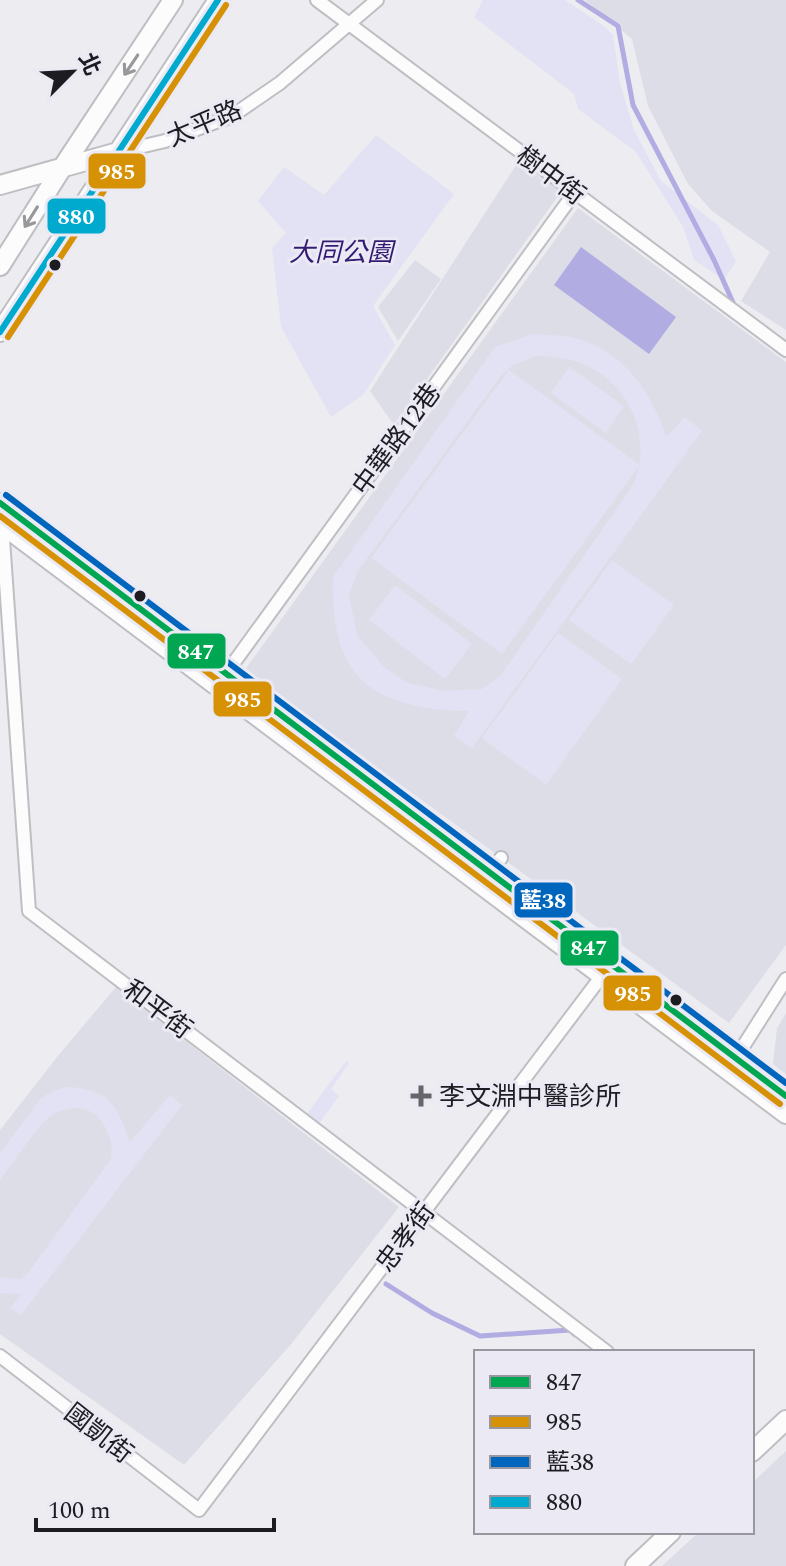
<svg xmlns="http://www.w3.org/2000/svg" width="786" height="1566" viewBox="0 0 786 1566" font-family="Spectral,'Noto Sans TC',serif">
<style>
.built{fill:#dddde8}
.green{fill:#e3e2f5;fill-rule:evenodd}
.water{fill:#b1ace2}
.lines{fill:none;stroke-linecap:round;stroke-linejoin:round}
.stream{stroke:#b1ace2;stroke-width:5}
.street-casing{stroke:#bfbfc3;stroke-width:16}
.secondary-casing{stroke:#bfbfc3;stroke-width:22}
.street{stroke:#fcfcfd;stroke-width:12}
.secondary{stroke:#fcfcfd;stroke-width:18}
.bus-1-casing{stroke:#eae9f4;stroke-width:12}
.bus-2-casing{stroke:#eae9f4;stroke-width:12}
.bus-3-casing{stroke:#eae9f4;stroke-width:12}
.bus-4-casing{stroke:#eae9f4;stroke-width:12}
.bus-1{stroke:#00a651;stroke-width:6}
.bus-2{stroke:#d69105;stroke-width:6}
.bus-3{stroke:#0065bd;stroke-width:6}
.bus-4{stroke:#00a9ce;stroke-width:6}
.oneway{stroke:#98989a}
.bus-dot{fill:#1d1d21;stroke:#eae9f4;stroke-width:3}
.poi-dot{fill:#65656a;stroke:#eae9f4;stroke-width:3}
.labels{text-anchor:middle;stroke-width:6;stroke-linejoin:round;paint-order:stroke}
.street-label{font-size:26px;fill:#1d1d21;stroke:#eae9f4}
.park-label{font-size:26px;font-style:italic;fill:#331b74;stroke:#eae9f4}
.poi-label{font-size:26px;fill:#1d1d21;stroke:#eae9f4;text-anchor:start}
.line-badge{stroke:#eae9f4;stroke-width:3}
.badge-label{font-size:22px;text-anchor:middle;font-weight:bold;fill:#fff}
</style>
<rect width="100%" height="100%" fill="#ececf1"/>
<!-- built -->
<path class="built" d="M 585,0 L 786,0 L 786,330 L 741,301 L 770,252 L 712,211 L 688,184 L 648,106 L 632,39 Z
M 518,162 L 561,192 L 394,425 L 370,391 Z
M 578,208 L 786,362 L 786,945 L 729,1023 L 244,671 Z
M 415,260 L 441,279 L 398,341 L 378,307 Z
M 116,987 L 399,1207 L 292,1343 L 184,1465 L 0,1334 L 0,1130 L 57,1057 Z
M 786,1013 L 786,1074 L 773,1064 L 777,1028 Z
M 786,1451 L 786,1566 L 662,1566 L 699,1532 L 752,1532 L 752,1483 Z"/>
<!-- green -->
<path class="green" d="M 483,0 L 565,0 L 604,26 L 613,35 L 620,83 L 634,130 L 661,181 L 718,225 L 736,261 L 724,280 L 694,260 L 683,227 L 636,152 L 578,109 L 574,94 L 474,17 Z
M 376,135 L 454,194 L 373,306 L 395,345 L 363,395 L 331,417 L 281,327 L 272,248 L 286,233 L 258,201 L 284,167 L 324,195 Z
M 532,334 C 550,335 571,335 588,342 C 630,359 653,397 666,437 L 685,417 L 702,431 L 472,748 L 454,736 L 469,711 C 371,709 330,678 333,577 L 495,347 ZM 536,356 C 553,356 570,358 585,365 C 632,386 653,440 633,485 L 501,675 L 482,689 L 445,691 L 407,683 L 384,667 L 357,635 L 349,595 L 358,571 L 500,377 L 513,365 Z
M 569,367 L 624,406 L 606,433 L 551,393 Z
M 509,370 L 640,465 L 502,654 L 371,558 Z
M 612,560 L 674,605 L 631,664 L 569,620 Z
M 395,585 L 472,644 L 445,679 L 369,620 Z
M 558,633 L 622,679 L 546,785 L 482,738 Z
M 346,1061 L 349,1063 L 331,1089 L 339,1096 L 318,1125 L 306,1115 Z
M 67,1087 C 110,1089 117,1106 130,1142 L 170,1095 L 182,1105 L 21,1315 L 10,1308 L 22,1294 L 0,1293 L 0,1277 L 21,1279 L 28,1273 L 111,1159 C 114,1145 108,1129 99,1118 C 88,1105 65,1106 52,1115 C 37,1125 13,1164 0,1180 L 0,1153 L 41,1098 L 55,1090 Z"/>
<!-- water -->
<path class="water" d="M 581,247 L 676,317 L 649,354 L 554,285 Z"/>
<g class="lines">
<!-- stream -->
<path class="stream" d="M 578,0 L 618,26 L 633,105 L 714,260 L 735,307
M 386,1284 L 432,1313 L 480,1336 L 570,1330 L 574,1334"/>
<defs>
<path id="street" d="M 317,0 L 786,350
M 118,152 L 165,141 L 232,116 L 280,83 L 377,0
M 5,521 L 2,525 L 29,911 L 607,1352
M 222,679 L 575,192
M 486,878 L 501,858
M 732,1064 L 786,979
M 0,1356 L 199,1510 L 604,973"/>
<path id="secondary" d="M 0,185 L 118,152
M 0,266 L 62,168 L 173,0
M 0,332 L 218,0
M 0,503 L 786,1096
M 0,523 L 786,1114
M 752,1452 L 786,1420
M 635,1566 L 671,1532"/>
</defs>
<!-- street casing -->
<use href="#street" class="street-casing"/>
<!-- secondary casing -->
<use href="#secondary" class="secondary-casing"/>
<!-- street -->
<use href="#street" class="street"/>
<!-- secondary -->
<use href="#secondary" class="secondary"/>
<defs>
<path id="bus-1" d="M 0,503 L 786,1096"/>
<path id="bus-2" d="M 8,337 L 226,5
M 0,516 L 780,1104"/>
<path id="bus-3" d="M 6,495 L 786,1083"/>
<path id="bus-4" d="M 0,332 L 218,0"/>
</defs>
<!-- bus-1 casing -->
<use href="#bus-1" class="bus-1-casing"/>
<!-- bus-2 casing -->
<use href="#bus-2" class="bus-2-casing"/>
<!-- bus-3 casing -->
<use href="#bus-3" class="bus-3-casing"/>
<!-- bus-4 casing -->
<use href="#bus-4" class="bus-4-casing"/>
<!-- bus-1 -->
<use href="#bus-1" class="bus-1"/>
<!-- bus-2 -->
<use href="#bus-2" class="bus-2"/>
<!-- bus-3 -->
<use href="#bus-3" class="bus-3"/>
<!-- bus-4 -->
<use href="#bus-4" class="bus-4"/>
</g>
<!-- one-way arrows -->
<defs><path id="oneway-shaft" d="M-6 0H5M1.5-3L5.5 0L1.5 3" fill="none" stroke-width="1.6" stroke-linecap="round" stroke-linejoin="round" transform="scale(2)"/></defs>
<g class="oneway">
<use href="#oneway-shaft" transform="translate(131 65) rotate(124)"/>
<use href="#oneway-shaft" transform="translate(31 217) rotate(122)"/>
</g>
<!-- markers -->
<g class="bus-dot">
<circle cx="55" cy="265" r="7"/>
<circle cx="140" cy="596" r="7"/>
<circle cx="676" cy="1000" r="7"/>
</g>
<path class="poi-dot" d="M417 1084h8v8h8v8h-8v8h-8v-8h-8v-8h8z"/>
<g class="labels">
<!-- street labels -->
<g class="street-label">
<text transform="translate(204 123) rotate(-23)" y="9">太平路</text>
<text transform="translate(551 175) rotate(37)" y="9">樹中街</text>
<text transform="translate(396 439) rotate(-54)" y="9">中華路12巷</text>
<text transform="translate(158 1009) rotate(37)" y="9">和平街</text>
<text transform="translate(405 1237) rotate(-53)" y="9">忠孝街</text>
<text transform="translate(99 1433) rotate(38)" y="9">國凱街</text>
</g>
<!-- park labels -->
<g class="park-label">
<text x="341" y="261">大同公園</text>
</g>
<!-- poi labels -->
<g class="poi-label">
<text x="439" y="1105">李文淵中醫診所</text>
</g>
</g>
<g class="line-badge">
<rect x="87" y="152" width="60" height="38" rx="8" fill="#d69105"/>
<rect x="46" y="197" width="61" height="38" rx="8" fill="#00a9ce"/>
<rect x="166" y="632" width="61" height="38" rx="8" fill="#00a651"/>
<rect x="212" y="680" width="61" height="38" rx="8" fill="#d69105"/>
<rect x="513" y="881" width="61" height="38" rx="8" fill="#0065bd"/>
<rect x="559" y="929" width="61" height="38" rx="8" fill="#00a651"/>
<rect x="602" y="974" width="61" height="38" rx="8" fill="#d69105"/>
</g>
<g class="badge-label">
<text x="117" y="179">985</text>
<text x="76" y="224">880</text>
<text x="196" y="659">847</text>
<text x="243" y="707">985</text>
<text x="543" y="908">藍38</text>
<text x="589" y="955">847</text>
<text x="633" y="1001">985</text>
</g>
<!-- legend -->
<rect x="474" y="1350" width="280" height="184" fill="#eae9f4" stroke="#9897a0" stroke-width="2"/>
<rect x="490" y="1376" width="40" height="12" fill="#00a651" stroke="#9897a0" stroke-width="2"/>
<text x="546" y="1390" font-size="24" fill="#1d1d21">847</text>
<rect x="490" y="1416" width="40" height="12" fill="#d69105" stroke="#9897a0" stroke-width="2"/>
<text x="546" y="1430" font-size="24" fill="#1d1d21">985</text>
<rect x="490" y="1456" width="40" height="12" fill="#0065bd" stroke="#9897a0" stroke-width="2"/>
<text x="546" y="1470" font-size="24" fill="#1d1d21">藍38</text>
<rect x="490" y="1496" width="40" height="12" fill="#00a9ce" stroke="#9897a0" stroke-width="2"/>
<text x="546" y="1510" font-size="24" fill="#1d1d21">880</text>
<!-- north arrow -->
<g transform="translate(72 72) rotate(66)" stroke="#eae9f4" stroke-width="6" paint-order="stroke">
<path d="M0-6L14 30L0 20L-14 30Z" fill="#1d1d21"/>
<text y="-12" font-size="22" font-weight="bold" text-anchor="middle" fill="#1d1d21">北</text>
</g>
<!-- scale -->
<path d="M36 1518v12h238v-12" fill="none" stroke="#1d1d21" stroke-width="4"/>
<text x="48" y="1518" font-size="24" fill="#1d1d21" stroke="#eae9f4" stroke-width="6" paint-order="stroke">100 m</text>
</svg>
